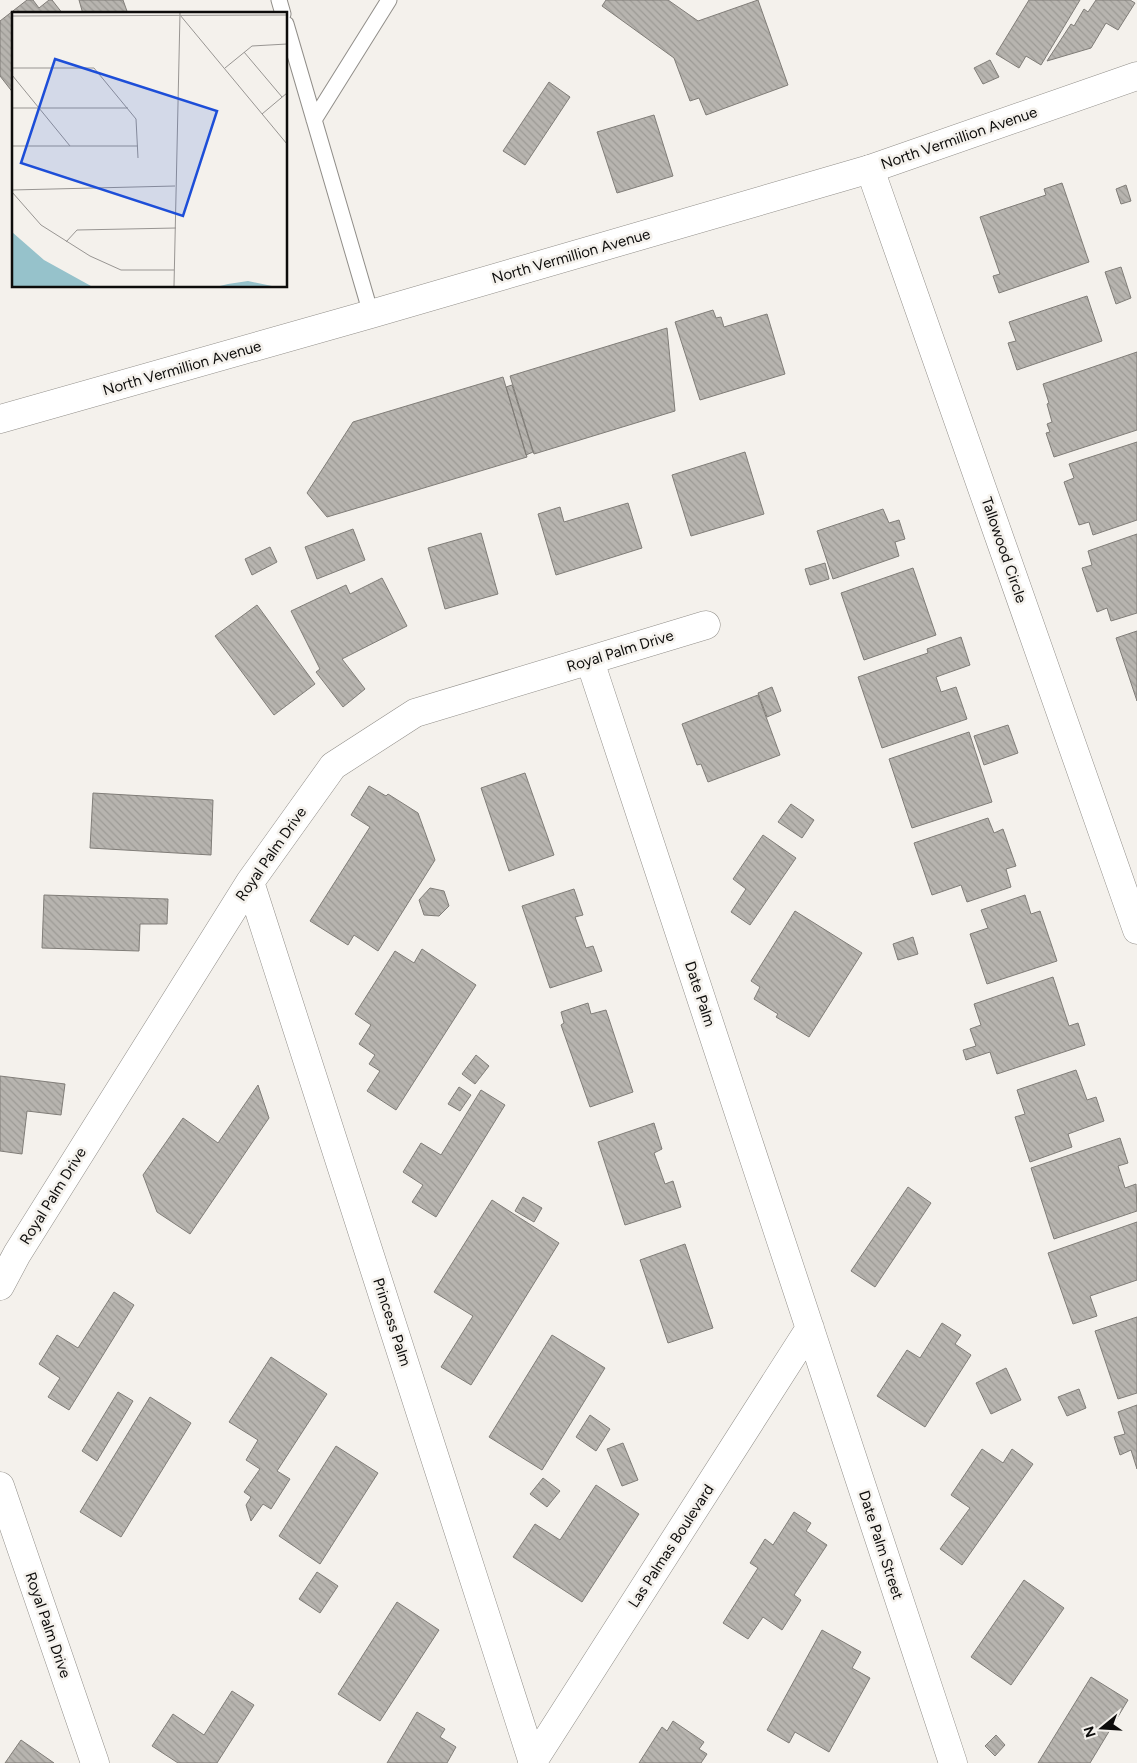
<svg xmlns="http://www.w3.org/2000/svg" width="1137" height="1763" viewBox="0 0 1137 1763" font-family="Figtree,sans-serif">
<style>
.building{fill:url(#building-back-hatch);stroke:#807d78}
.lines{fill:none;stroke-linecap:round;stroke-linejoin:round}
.lane-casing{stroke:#918e89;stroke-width:17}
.street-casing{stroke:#918e89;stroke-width:29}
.secondary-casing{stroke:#918e89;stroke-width:29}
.lane{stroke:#fff;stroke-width:15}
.street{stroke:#fff;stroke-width:28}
.secondary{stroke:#fff;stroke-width:28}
.labels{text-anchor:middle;stroke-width:5;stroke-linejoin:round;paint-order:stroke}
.street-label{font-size:15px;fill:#0d0c0b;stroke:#f4f1ec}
.inset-road{fill:none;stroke:#989592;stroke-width:1}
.view{fill:#1d4ed8;fill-opacity:0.15;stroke:#1d4ed8;stroke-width:2.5}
.inset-edge{fill:none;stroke:#0d0c0b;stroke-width:2.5}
</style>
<defs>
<pattern id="building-back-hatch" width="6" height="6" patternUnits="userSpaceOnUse" patternTransform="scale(1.25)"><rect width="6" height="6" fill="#b7b4af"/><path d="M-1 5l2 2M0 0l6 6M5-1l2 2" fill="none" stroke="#9c9a95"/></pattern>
</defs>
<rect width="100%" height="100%" fill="#f4f1ec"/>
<!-- building -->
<path class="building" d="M 27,0 L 33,0 L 39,8 L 49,0 L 52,0 L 63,14 L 14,14 L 14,94 L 0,76 L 0,21 Z
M 79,0 L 123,0 L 128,14 L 83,14 Z
M 606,0 L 668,0 L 698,21 L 758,0 L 788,85 L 706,115 L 699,98 L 690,101 L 674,58 L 602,6 Z
M 1029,0 L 1080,0 L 1041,65 L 1026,56 L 1019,68 L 996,54 Z
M 1096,0 L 1130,0 L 1135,3 L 1118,30 L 1106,23 L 1091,48 L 1047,61 L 1071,24 L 1074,26 L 1084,9 L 1088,12 Z
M 990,60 L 999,77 L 983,84 L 974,68 Z
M 549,82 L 570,97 L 525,165 L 503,151 Z
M 654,115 L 673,176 L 617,193 L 597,132 Z
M 1062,183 L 1089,262 L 999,293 L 993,276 L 1000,274 L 980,217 L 1046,195 L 1044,189 Z
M 1126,185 L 1131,201 L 1121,204 L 1116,189 Z
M 1121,267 L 1131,298 L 1116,304 L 1105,272 Z
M 1087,296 L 1102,341 L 1017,370 L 1008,343 L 1016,341 L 1009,322 Z
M 713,310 L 716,318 L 721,317 L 724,327 L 767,314 L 785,374 L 700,400 L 675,322 Z
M 667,328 L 675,411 L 534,454 L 510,376 Z
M 1137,352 L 1137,430 L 1054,457 L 1046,433 L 1050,432 L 1047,424 L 1052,422 L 1047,404 L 1049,403 L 1043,384 Z
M 503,377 L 527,457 L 327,517 L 307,493 L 353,422 Z
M 512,385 L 533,452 L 526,455 L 506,387 Z
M 1137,442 L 1137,520 L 1093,535 L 1089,522 L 1079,525 L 1064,482 L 1074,478 L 1069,464 Z
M 745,452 L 764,514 L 691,536 L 672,475 Z
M 628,503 L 642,548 L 556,575 L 538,514 L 560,507 L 564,522 Z
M 883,509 L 889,523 L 899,520 L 905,539 L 895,542 L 899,556 L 833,579 L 817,531 Z
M 353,529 L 365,560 L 317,579 L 305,547 Z
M 481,533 L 498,594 L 445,609 L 428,548 Z
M 1137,534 L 1137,613 L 1111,621 L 1107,608 L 1097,612 L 1082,568 L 1092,565 L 1088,551 Z
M 270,547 L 277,562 L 252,575 L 245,559 Z
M 825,563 L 829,579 L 810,585 L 805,569 Z
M 913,568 L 936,635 L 864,660 L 841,593 Z
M 382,578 L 407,626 L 342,659 L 365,689 L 343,707 L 316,672 L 320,669 L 291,611 L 346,585 L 350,594 Z
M 257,605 L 315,684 L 274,715 L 215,636 Z
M 1137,631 L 1137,701 L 1116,638 Z
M 961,637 L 970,665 L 936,677 L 941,692 L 956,687 L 967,719 L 882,748 L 858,677 L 928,653 L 927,649 Z
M 772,687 L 781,711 L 767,717 L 758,693 Z
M 758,695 L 780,755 L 708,782 L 701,764 L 697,765 L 682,724 Z
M 1008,725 L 1018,753 L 984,765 L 974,736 Z
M 969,732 L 992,802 L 912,828 L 889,759 Z
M 525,773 L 554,855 L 509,871 L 481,788 Z
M 369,786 L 386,796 L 388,794 L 418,813 L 435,860 L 378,951 L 354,935 L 348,945 L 310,921 L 370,827 L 351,815 Z
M 93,793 L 213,800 L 211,855 L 90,848 Z
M 791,804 L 814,820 L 802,838 L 778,822 Z
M 988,818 L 994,833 L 1003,829 L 1016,866 L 1006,869 L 1011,887 L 967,902 L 961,885 L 932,895 L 914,843 Z
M 763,835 L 796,858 L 750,925 L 731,912 L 746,889 L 733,879 Z
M 430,888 L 444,891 L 449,906 L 439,916 L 424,915 L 419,900 Z
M 574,889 L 583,915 L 575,917 L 586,948 L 593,946 L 602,971 L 550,988 L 522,906 Z
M 44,895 L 168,899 L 167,924 L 140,924 L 139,951 L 42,948 Z
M 1025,895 L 1031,914 L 1040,911 L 1057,961 L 987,984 L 970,934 L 988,928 L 981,910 Z
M 795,911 L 862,953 L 809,1037 L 776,1017 L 778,1014 L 754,999 L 760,987 L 751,981 Z
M 913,937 L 918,954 L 898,960 L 893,944 Z
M 422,949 L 476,985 L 396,1110 L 367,1091 L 380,1071 L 369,1064 L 375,1055 L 359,1044 L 371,1025 L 355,1014 L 395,951 L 414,963 Z
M 1053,977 L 1069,1026 L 1078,1023 L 1085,1045 L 997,1074 L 990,1052 L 966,1060 L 963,1050 L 976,1046 L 970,1029 L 981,1025 L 974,1004 Z
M 588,1003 L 591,1014 L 606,1010 L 633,1092 L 590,1107 L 561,1025 L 564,1023 L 561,1012 Z
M 476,1055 L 489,1066 L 475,1084 L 462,1074 Z
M 1076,1070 L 1087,1100 L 1096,1097 L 1104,1121 L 1068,1134 L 1072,1147 L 1030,1162 L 1015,1117 L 1025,1114 L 1017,1090 Z
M 0,1076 L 65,1084 L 61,1115 L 27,1111 L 22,1154 L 0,1151 Z
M 258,1085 L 269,1118 L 190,1234 L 157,1212 L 143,1175 L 183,1118 L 218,1143 Z
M 459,1087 L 471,1095 L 460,1111 L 448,1104 Z
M 481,1090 L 505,1105 L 436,1217 L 412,1202 L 423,1185 L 403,1172 L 421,1143 L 441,1155 Z
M 654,1123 L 662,1149 L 654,1153 L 665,1184 L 673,1181 L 681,1207 L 625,1225 L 598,1142 Z
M 1120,1138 L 1128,1163 L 1118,1166 L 1125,1188 L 1136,1184 L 1137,1211 L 1054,1239 L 1031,1168 Z
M 908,1187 L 931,1203 L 875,1287 L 851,1271 Z
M 523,1197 L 542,1208 L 534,1222 L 515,1211 Z
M 492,1200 L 559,1243 L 471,1385 L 441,1367 L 473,1316 L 434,1292 Z
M 1137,1222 L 1137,1280 L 1090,1296 L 1097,1316 L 1073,1324 L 1048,1253 Z
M 685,1244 L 713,1328 L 668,1343 L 640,1260 Z
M 114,1292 L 134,1305 L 69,1410 L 48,1397 L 60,1378 L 39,1364 L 57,1335 L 78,1348 Z
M 1137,1317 L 1137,1393 L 1118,1399 L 1095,1331 Z
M 942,1323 L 961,1335 L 955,1344 L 971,1355 L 925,1427 L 877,1396 L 907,1350 L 920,1358 Z
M 552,1335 L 605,1368 L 542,1470 L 489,1437 Z
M 271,1357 L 327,1394 L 277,1471 L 290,1479 L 271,1509 L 263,1504 L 251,1521 L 246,1505 L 251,1497 L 244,1492 L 260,1469 L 246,1460 L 258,1440 L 229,1422 Z
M 1006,1368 L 1021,1400 L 991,1414 L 976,1383 Z
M 1079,1389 L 1086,1408 L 1067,1416 L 1058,1397 Z
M 118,1392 L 133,1401 L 97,1461 L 82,1451 Z
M 150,1397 L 191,1423 L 121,1537 L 80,1512 Z
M 1137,1405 L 1137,1469 L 1131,1450 L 1120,1455 L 1114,1437 L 1125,1434 L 1118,1412 Z
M 590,1415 L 610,1429 L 596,1451 L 576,1437 Z
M 623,1443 L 638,1480 L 622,1486 L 607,1449 Z
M 336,1446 L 378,1473 L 320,1564 L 279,1536 Z
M 982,1449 L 1003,1463 L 1012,1449 L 1033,1464 L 962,1565 L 940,1549 L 970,1508 L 951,1495 Z
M 543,1478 L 560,1491 L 547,1507 L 530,1494 Z
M 596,1485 L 639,1514 L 582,1602 L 513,1557 L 535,1524 L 560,1540 Z
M 794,1512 L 811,1523 L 806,1531 L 827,1545 L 794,1595 L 801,1600 L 782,1630 L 763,1617 L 748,1639 L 723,1623 L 758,1568 L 750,1563 L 765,1539 L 773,1545 Z
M 317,1572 L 338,1586 L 320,1613 L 299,1599 Z
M 1024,1580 L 1064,1608 L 1011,1685 L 971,1657 Z
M 397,1602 L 439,1630 L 380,1721 L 338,1694 Z
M 822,1630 L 861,1652 L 852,1668 L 870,1678 L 829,1752 L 795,1732 L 789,1743 L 767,1730 Z
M 1091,1677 L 1128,1700 L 1090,1763 L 1038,1763 Z
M 232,1691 L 254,1705 L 217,1763 L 178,1763 L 152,1746 L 173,1714 L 204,1735 Z
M 417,1712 L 445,1729 L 440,1737 L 456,1747 L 447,1763 L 387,1763 Z
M 673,1721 L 704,1742 L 699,1749 L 707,1754 L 701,1763 L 639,1763 L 662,1727 L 667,1731 Z
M 996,1735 L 1005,1745 L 995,1756 L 985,1746 Z
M 21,1740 L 54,1763 L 5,1763 Z"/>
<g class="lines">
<defs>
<path id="lane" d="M 279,0 L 283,14
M 286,24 L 371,314
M 314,120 L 389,0"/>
<path id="street" d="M 870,169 L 1137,930
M 590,661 L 953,1763
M 250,882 L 533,1763
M 0,1286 L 17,1254 L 250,882 L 333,766 L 415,713 L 706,625
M 0,1486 L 95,1763
M 532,1763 L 810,1328"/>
<path id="secondary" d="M 0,419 L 371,314 L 870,169 L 1137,76"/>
</defs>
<!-- lane casing -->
<use href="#lane" class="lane-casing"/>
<!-- street casing -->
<use href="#street" class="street-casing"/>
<!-- secondary casing -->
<use href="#secondary" class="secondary-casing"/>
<!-- lane -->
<use href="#lane" class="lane"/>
<!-- street -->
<use href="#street" class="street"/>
<!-- secondary -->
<use href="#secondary" class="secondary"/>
</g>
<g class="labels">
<!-- street labels -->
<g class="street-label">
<text transform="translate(959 138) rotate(-19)" y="5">North Vermillion Avenue</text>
<text transform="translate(571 256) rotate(-16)" y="5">North Vermillion Avenue</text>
<text transform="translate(182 368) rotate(-16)" y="5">North Vermillion Avenue</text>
<text transform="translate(1004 550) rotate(71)" y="5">Tallowood Circle</text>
<text transform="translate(620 651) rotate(-17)" y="5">Royal Palm Drive</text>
<text transform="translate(271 854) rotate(-55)" y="5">Royal Palm Drive</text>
<text transform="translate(700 994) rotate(72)" y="5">Date Palm</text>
<text transform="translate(53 1196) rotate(-58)" y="5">Royal Palm Drive</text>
<text transform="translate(392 1322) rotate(72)" y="5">Princess Palm</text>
<text transform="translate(881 1545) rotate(72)" y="5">Date Palm Street</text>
<text transform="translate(671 1546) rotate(-57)" y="5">Las Palmas Boulevard</text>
<text transform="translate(48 1625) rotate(71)" y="5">Royal Palm Drive</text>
</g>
</g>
<!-- overview -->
<g transform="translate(12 12)">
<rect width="275" height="275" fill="#f4f1ec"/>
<path d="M 0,220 L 32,248 L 79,274 L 0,274 ZM 236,269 L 260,274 L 208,274 L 216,272 Z" fill="#96c2cb"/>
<path class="inset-road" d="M 168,3 L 275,132M 0,4 L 275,3M 232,40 L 270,85M 0,56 L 82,56 L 124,107 L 126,146M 213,56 L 240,34 L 275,32M 0,63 L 58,134M 0,96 L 116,96M 250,102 L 275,81M 0,134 L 126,134M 0,178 L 163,174M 0,180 L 29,213 L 78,244 L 109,258 L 162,258M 54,230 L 65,218 L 164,216M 162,274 L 168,1"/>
<path class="view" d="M 43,47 L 205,99 L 171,204 L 9,151 Z"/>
<rect width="275" height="275" class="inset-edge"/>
</g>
<!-- north arrow -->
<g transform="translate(1102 1728) rotate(252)" stroke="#f4f1ec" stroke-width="4" paint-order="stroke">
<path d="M0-4L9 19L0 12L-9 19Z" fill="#0d0c0b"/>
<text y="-8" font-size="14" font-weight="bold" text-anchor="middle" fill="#0d0c0b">N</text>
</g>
</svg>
